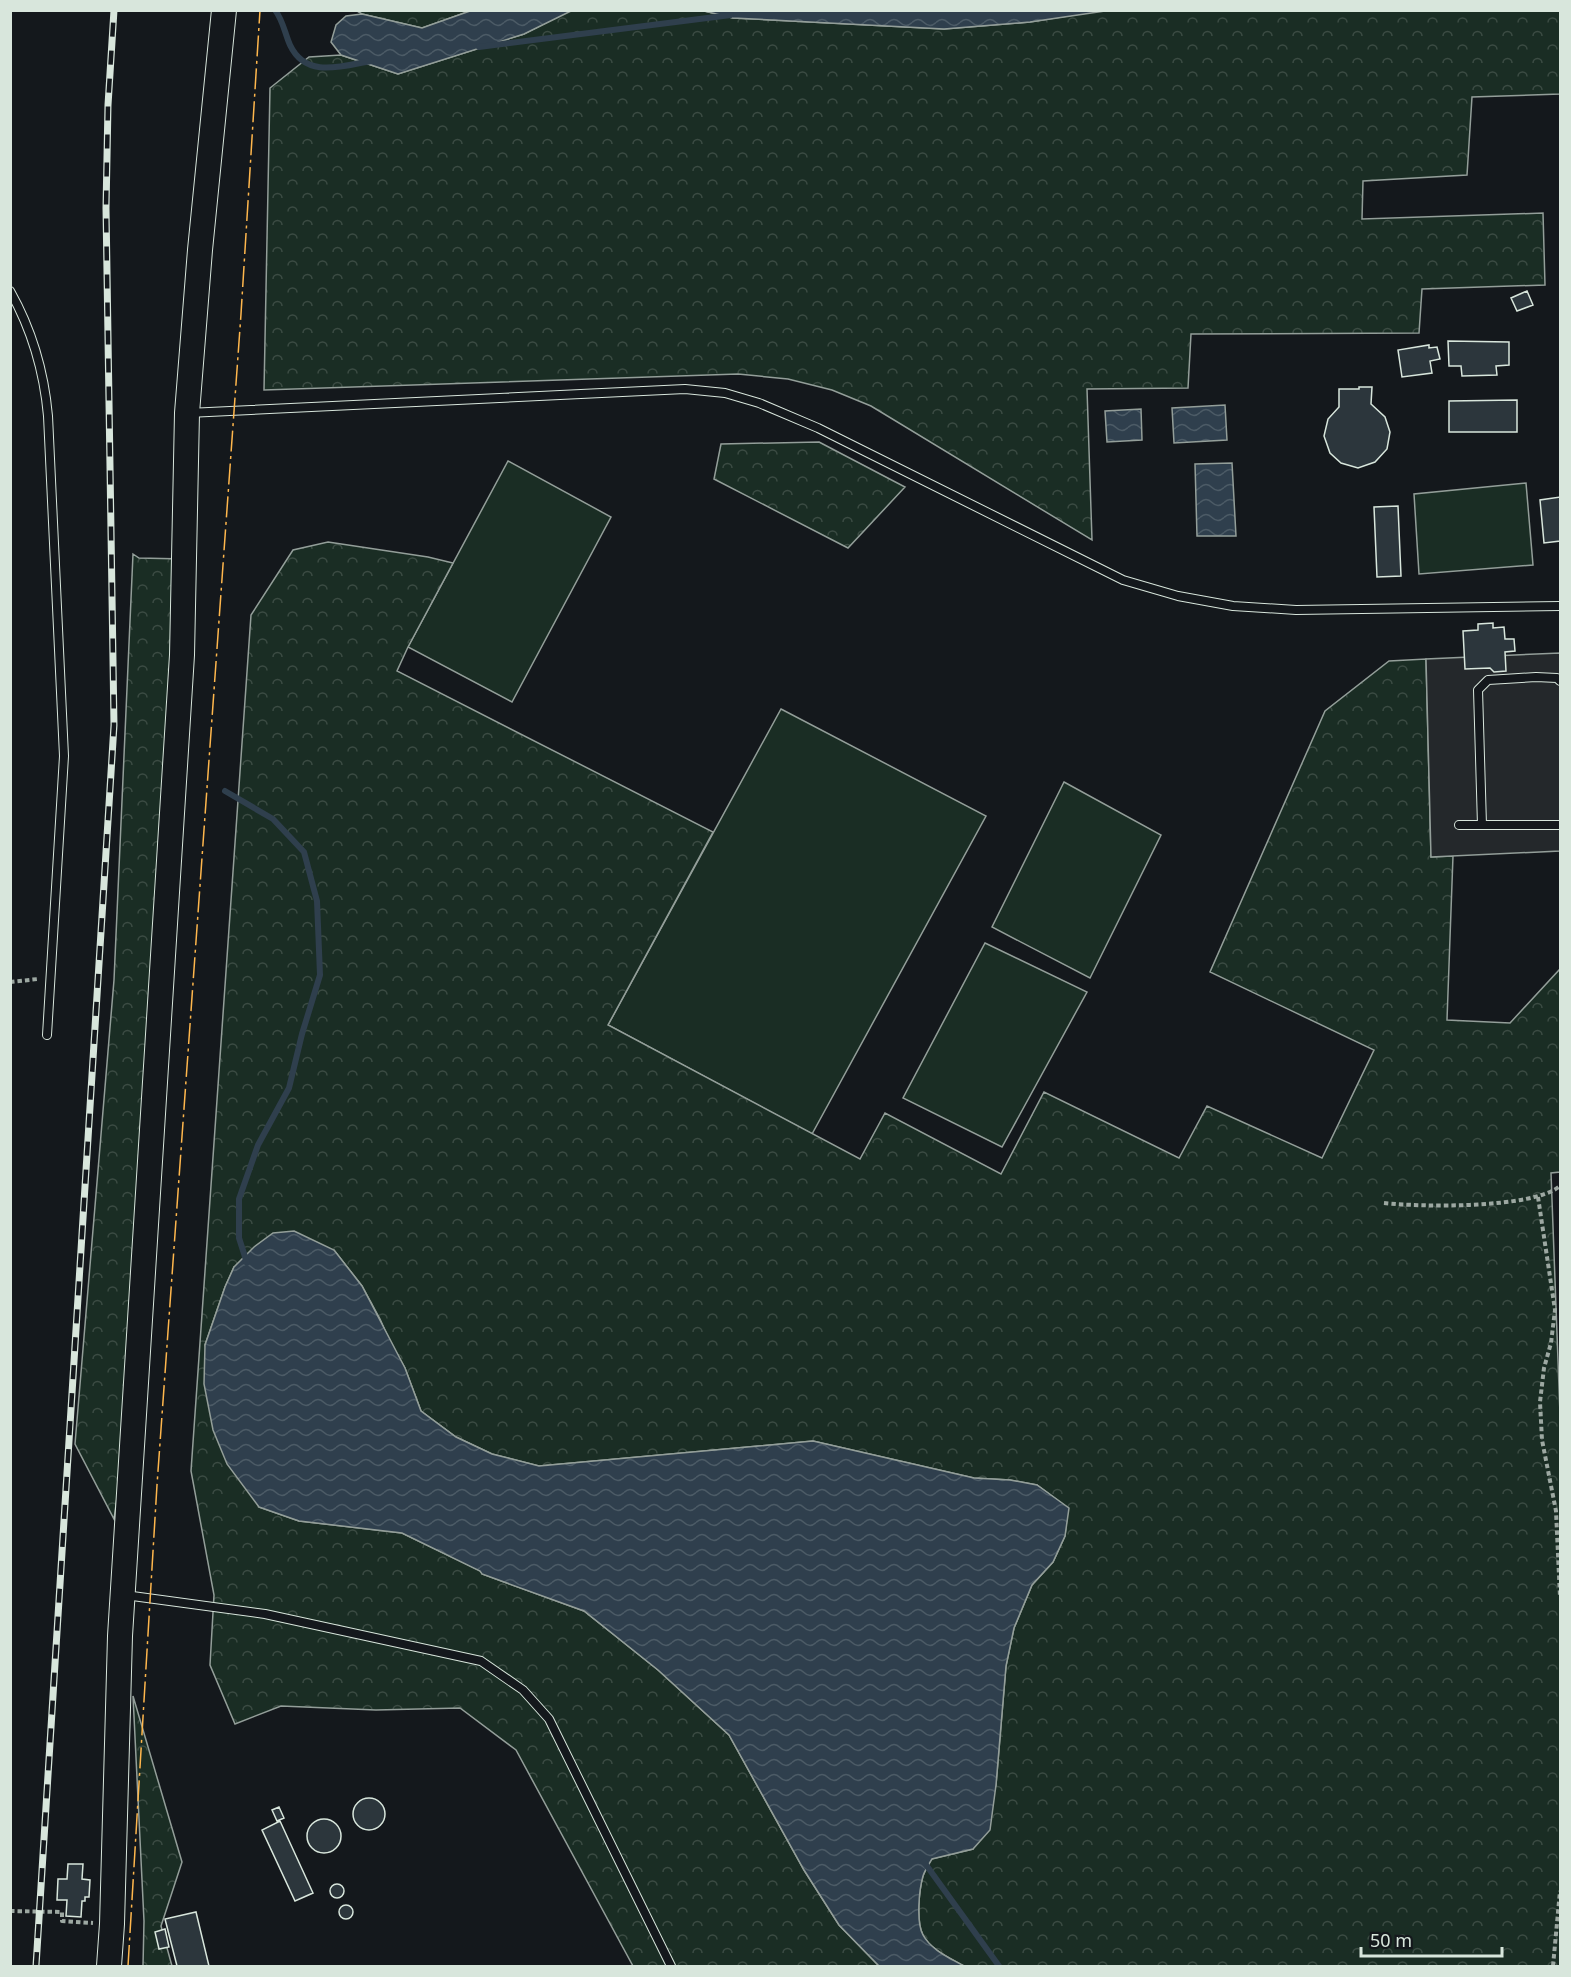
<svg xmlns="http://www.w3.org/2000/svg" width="1571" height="1977" viewBox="0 0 1571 1977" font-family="'Noto Sans',sans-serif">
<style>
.green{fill:#1a2d24;stroke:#939e99;stroke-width:1.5}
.forest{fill:url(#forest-crowns);stroke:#939e99;stroke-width:1.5}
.parking{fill:#24282b;stroke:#939e99;stroke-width:1.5}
.water{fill:url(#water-waves);stroke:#939e99;stroke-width:1.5}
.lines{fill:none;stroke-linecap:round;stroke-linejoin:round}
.stream{stroke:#2f3f4d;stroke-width:6}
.building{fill:#2c363c;stroke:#d8e6dc;stroke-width:1.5}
.lane-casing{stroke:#d8e6dc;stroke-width:10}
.secondary-casing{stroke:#d8e6dc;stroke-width:26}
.path{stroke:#9da8a2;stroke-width:4;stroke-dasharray:4.5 3;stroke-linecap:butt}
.lane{stroke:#14181c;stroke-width:8}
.secondary{stroke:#14181c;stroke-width:24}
.rail-casing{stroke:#d8e6dc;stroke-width:7}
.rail{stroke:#14181c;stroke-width:4.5;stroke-dasharray:14;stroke-linecap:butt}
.power{stroke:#ffb74d;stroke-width:1.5;stroke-dasharray:21 4.5 3 4.5;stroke-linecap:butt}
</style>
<defs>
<pattern id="forest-crowns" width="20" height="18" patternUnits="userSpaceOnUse" patternTransform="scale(1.5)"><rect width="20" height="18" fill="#1a2d24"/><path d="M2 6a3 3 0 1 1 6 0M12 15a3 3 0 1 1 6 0" fill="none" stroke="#3b4b43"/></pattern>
<pattern id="water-waves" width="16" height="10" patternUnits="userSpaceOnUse" patternTransform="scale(1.5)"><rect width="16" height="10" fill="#2f3f4d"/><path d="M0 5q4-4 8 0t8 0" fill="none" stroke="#4c5b66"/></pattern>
</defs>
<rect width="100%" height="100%" fill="#14181c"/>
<!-- green -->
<path class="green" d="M 508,461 L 611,517 L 512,702 L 408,647 Z
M 1526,483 L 1533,565 L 1419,574 L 1414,494 Z
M 781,709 L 986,816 L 812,1134 L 608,1025 Z
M 1064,782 L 1161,835 L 1090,978 L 992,927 Z
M 985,943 L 1087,992 L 1002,1147 L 903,1098 Z"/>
<!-- forest -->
<path class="forest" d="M 571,10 L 704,11 L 733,18 L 944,29 L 1030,22 L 1105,10 L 1560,11 L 1560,94 L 1472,97 L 1467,175 L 1363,181 L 1362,219 L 1543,213 L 1545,285 L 1422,289 L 1419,333 L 1191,334 L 1188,388 L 1087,389 L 1092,540 L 871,406 L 832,390 L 788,379 L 738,374 L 264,390 L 270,88 L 309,57 L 341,55 L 398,74 L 524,34 Z
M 357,11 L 470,11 L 422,28 L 362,14 Z
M 819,442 L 905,487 L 848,548 L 714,479 L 721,444 Z
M 328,542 L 428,557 L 453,563 L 408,647 L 397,671 L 713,832 L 608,1025 L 860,1159 L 885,1113 L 1001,1174 L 1044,1092 L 1179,1158 L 1207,1106 L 1322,1158 L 1374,1050 L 1210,972 L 1325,711 L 1389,661 L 1426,659 L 1431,857 L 1453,856 L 1447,1020 L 1510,1023 L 1560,969 L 1560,1172 L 1551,1173 L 1560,1414 L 1560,1966 L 964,1966 C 950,1958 931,1950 923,1935 C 916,1922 919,1890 923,1876 C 925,1870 929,1864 931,1859 L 973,1849 L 996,1785 L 1006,1666 L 1014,1628 L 1032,1585 L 1053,1562 L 1065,1536 L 1068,1508 L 1037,1485 L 1010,1480 L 974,1478 L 813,1441 L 539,1466 L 492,1454 L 456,1437 L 421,1411 L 405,1368 L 391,1344 L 380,1319 L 362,1286 L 334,1250 L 234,1267 L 225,1287 L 205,1345 L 259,1507 L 299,1521 L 402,1533 L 481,1571 L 482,1574 L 584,1611 L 658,1670 L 729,1735 L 804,1870 L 839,1925 L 879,1966 L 633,1966 L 516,1750 L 460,1708 L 376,1710 L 281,1706 L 235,1724 L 210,1665 L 214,1595 L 191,1471 L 251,615 L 293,550 Z
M 133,554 L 139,558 L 184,559 L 121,1469 L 114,1519 L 75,1444 L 114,980 Z
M 133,1696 L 182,1862 L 161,1926 L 172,1966 L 143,1966 L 144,1921 Z"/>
<!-- parking -->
<path class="parking" d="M 1560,653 L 1560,851 L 1431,857 L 1426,659 Z"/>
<!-- water -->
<path class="water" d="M 470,11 L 571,11 L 524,34 L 398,74 L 341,55 L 331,42 L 336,25 L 346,16 L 362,14 L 422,28 Z
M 704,11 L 704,10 L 1105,11 L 1030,22 L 944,29 L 733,18 Z
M 1225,405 L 1227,440 L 1174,443 L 1172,408 Z
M 1141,409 L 1142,440 L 1107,442 L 1105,411 Z
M 1232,463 L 1236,536 L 1197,536 L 1195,464 Z
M 294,1231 L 334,1250 L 362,1286 L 405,1368 L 421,1411 L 456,1437 L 492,1454 L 539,1466 L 813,1441 L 974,1478 L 1010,1480 L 1037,1485 L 1069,1508 L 1065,1536 L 1053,1562 L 1032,1585 L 1014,1628 L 1006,1666 L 996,1785 L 990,1830 L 973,1849 L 932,1859 C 929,1864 925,1870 923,1876 C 919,1890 916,1922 923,1935 C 931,1950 950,1958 964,1966 L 879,1966 L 839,1925 L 804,1870 L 729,1735 L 658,1670 L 584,1611 L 482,1574 L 480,1571 L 402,1533 L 299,1521 L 259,1507 L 227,1464 L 213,1430 L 204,1384 L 205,1345 L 225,1287 L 234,1267 L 254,1247 L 273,1233 Z"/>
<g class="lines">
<!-- stream -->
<path class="stream" d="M 275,10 C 283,20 285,34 290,45 C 306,79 342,66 371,61
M 479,47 L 731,15
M 225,791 L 273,819 L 304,852 L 317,901 L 320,975 L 302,1034 L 289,1088 L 258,1145 L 239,1199 L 239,1238 L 247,1263
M 924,1862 L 999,1966"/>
</g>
<!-- building -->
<path class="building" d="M 1527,291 L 1533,305 L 1517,311 L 1511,298 Z
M 1448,341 L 1509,342 L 1509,365 L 1496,366 L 1497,375 L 1462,376 L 1461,366 L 1449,366 Z
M 1429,345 L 1429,348 L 1437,347 L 1440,359 L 1430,361 L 1432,373 L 1402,377 L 1398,350 Z
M 1359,387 L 1372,387 L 1371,404 L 1385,417 L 1390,432 L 1387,449 L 1375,462 L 1358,468 L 1341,463 L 1330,453 L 1324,436 L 1328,419 L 1339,407 L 1339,389 L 1359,389 Z
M 1517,400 L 1517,432 L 1449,432 L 1449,401 Z
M 1560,497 L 1560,541 L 1544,543 L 1540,500 Z
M 1398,506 L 1401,576 L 1377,577 L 1374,507 Z
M 1493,623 L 1493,628 L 1504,627 L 1505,639 L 1514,639 L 1515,651 L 1505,652 L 1506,671 L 1494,672 L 1490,668 L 1465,669 L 1463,631 L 1478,630 L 1478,624 Z
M353 1814a16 16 0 1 1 32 0a16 16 0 1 1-32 0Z
M 279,1807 L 284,1818 L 277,1821 L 272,1810 Z
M307 1836a17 17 0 1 1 34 0a17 17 0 1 1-34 0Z
M 280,1821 L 313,1893 L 295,1901 L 262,1830 Z
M 68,1864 L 83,1864 L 82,1879 L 90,1880 L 89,1897 L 85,1897 L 85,1901 L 82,1901 L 81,1917 L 66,1916 L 67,1900 L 57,1900 L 58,1879 L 67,1879 Z
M330 1891a7 7 0 1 1 14 0a7 7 0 1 1-14 0Z
M339 1912a7 7 0 1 1 14 0a7 7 0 1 1-14 0Z
M 196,1912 L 209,1966 L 177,1966 L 165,1919 Z
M 165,1929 L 169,1947 L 159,1949 L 155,1932 Z"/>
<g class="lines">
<defs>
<path id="lane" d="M 10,291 C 32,330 44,371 48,416 L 64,756 L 47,1035
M 188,413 L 685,389 L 725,393 L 759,403 L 818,428 L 1123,580 L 1178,596 L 1233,606 L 1296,610 L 1560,606
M 1459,825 L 1560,825
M 1482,825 L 1478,690 L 1488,680 L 1536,677 L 1557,678 L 1560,681
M 125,1595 L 265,1614 L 481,1661 L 523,1690 L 549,1719 L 671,1966"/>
<path id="secondary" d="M 109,1966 L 112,1924 L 120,1636 L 182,655 L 187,413 L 200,250 L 224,10"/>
</defs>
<!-- lane casing -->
<use href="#lane" class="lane-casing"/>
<!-- secondary casing -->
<use href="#secondary" class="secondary-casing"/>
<!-- path -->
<path class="path" d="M 10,982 L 38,979
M 1538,1197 L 1555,1310 L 1551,1343 L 1544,1368 L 1540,1402 L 1542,1440 L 1556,1511 L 1560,1597
M 1384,1203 C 1421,1207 1532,1209 1560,1186
M 10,1911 L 62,1912 L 62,1921 L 93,1923
M 1553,1966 L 1560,1891"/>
<!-- lane -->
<use href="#lane" class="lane"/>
<!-- secondary -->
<use href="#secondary" class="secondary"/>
<defs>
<path id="rail" d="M 36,1966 L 114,725 L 106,208 L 108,105 L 114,10"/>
</defs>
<!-- rail casing -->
<use href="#rail" class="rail-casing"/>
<!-- rail -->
<use href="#rail" class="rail"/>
<!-- power -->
<path class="power" d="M 128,1966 L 157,1485 L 241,314 L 260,10"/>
</g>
<!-- border -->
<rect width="1571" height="1977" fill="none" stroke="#d8e6dc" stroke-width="24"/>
<!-- scale -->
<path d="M1361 1947v9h141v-9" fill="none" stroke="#d8e6dc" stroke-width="3"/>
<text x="1370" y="1947" font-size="18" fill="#d8e6dc" stroke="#14181c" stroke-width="4.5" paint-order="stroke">50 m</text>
</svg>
